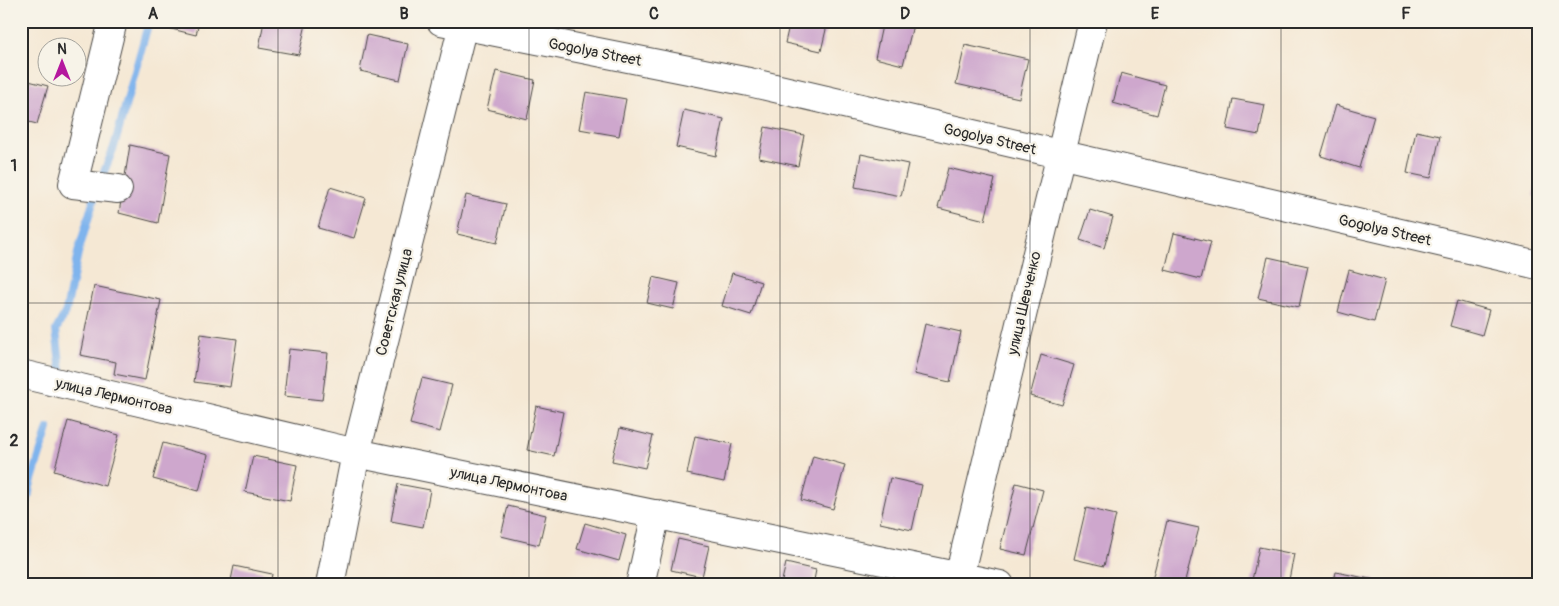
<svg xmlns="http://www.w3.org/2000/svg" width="1559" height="606" viewBox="0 0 1559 606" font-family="Pangolin,sans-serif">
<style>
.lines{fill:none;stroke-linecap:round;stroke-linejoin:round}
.stream{stroke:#7fb4ed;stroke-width:8}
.building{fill:#cea7cd}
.minor-casing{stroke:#494744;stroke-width:30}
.minor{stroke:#fff;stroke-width:28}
.grid{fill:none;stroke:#2b2b2b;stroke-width:1;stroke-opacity:0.55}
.labels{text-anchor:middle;stroke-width:4.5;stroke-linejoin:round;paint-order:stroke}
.street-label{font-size:15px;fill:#2b2b2b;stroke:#f7f3e8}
.neatline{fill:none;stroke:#2b2b2b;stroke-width:2}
.grid-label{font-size:16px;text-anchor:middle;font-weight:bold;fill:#2b2b2b}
</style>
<rect width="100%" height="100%" fill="#f7f3e8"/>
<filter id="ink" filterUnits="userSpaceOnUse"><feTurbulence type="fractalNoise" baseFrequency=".02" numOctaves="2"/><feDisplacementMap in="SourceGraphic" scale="10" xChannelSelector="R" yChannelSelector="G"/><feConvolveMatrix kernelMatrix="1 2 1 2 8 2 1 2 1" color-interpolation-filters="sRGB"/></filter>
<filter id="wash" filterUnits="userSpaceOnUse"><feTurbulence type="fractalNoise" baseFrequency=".0096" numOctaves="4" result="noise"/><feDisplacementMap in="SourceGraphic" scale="20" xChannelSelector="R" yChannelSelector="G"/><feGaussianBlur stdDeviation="1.12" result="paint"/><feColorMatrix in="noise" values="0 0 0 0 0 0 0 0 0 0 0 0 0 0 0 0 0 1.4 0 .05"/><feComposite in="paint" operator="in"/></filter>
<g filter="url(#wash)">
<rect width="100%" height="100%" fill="#f5e8d4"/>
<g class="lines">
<!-- stream -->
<path class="stream" d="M 100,182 L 114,147 L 149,21
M 61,371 L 56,330 L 66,311 L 78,253 L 96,192
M 21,540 L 30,486 L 48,428"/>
</g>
<g id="blocks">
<!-- building -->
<path class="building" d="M 160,21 L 199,21 L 196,35 L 159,26 Z
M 264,21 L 306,24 L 299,55 L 259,48 Z
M 790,21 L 828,21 L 821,51 L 785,43 Z
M 883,21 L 914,21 L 903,65 L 875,58 Z
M 367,35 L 408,44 L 400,80 L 360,71 Z
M 965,45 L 1028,59 L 1019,98 L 956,84 Z
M 496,71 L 535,80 L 527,119 L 487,109 Z
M 1121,73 L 1165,85 L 1157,115 L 1113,103 Z
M 21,79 L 48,86 L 37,124 L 21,120 Z
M 586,92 L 626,99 L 619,136 L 579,129 Z
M 1233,99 L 1265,105 L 1259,135 L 1227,129 Z
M 1336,105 L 1374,116 L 1359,168 L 1321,156 Z
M 684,110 L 724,119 L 716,156 L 676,147 Z
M 765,127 L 804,135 L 798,166 L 759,158 Z
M 1416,131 L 1440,136 L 1431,178 L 1407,173 Z
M 130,145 L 170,154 L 158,223 L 119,213 Z
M 861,154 L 908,164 L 901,196 L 855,187 Z
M 948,168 L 995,179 L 985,220 L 938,208 Z
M 21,170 L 29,172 L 22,196 L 21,196 Z
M 1537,181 L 1538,181 L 1538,197 L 1533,196 Z
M 330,187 L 366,198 L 354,238 L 318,228 Z
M 466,195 L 506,204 L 497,243 L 457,234 Z
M 1090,210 L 1113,217 L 1104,248 L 1080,240 Z
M 1174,233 L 1211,242 L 1201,279 L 1165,270 Z
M 1268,257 L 1308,266 L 1299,307 L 1258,298 Z
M 1349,270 L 1385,280 L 1374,322 L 1338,312 Z
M 732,273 L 761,282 L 751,315 L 722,306 Z
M 653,277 L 679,283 L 673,309 L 647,303 Z
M 94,286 L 161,300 L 145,380 L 114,374 L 116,362 L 80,355 Z
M 1457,301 L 1489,310 L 1482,335 L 1450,326 Z
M 925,324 L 961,332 L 950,382 L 914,374 Z
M 201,334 L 237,339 L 230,387 L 194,382 Z
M 289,349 L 328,353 L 322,400 L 284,396 Z
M 1041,355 L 1074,365 L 1062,405 L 1030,396 Z
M 422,378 L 452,385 L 440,432 L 410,424 Z
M 536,406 L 563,412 L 554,456 L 527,450 Z
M 68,421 L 119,435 L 105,486 L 54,471 Z
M 620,428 L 653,436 L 645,468 L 612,461 Z
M 695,436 L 732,444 L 724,482 L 687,474 Z
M 163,443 L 208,455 L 199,491 L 153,479 Z
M 253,456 L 297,465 L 290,501 L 245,492 Z
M 813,456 L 845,465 L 833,509 L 801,500 Z
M 890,478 L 922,485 L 912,530 L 880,523 Z
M 1016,483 L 1043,490 L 1026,555 L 1000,549 Z
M 398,484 L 430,490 L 423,527 L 391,521 Z
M 508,506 L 546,515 L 539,545 L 501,536 Z
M 1086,508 L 1116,515 L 1104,566 L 1074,559 Z
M 1167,521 L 1199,528 L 1184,585 L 1170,585 L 1152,580 Z
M 585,523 L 626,535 L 619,561 L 577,549 Z
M 678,539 L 709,546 L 702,577 L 671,570 Z
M 1259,547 L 1294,554 L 1288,585 L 1251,585 Z
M 786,563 L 816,570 L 813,585 L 781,585 Z
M 234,566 L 272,574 L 270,585 L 230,585 Z
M 1336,572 L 1375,580 L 1373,585 L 1333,585 Z
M 847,581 L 858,584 L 858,585 L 846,585 Z"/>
</g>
</g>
<g filter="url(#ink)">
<use href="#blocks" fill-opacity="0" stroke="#494744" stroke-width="1"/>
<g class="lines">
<defs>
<path id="minor" d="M 113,21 L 73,184 L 118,189
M 441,21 L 749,82 L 1538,265
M 21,374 L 356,453 L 1000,585
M 330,585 L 356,453 L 464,21
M 640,585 L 656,514
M 957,585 L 1093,21"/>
</defs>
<!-- minor casing -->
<use href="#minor" class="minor-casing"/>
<!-- minor -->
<use href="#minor" class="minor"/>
</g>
</g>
<!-- grid -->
<path class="grid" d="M 278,21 L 278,585M 529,21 L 529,585M 780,21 L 780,585M 1030,21 L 1030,585M 1281,21 L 1281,585M 21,303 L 1538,303"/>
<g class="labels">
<!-- street labels -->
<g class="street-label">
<text transform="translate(595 52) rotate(11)" y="5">Gogolya Street</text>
<text transform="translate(990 139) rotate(13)" y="5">Gogolya Street</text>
<text transform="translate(1385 230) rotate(13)" y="5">Gogolya Street</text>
<text transform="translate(394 302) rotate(-76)" y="5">Советская улица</text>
<text transform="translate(1024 303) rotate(-77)" y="5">улица Шевченко</text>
<text transform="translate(114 396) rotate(13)" y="5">улица Лермонтова</text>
<text transform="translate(509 484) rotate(12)" y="5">улица Лермонтова</text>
</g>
</g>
<!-- margin -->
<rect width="1559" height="606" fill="none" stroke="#f7f3e8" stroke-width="55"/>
<!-- north arrow -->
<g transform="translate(62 62)"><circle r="24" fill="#f7f3e8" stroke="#a5a39c"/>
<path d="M0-4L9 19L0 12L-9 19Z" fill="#b5179e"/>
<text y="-8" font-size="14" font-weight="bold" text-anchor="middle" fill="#2b2b2b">N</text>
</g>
<rect x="28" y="28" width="1504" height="550" class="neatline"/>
<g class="grid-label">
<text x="153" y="19">A</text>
<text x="404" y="19">B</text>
<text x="654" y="19">C</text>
<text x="905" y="19">D</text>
<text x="1155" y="19">E</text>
<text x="1406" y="19">F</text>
<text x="14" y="171">1</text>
<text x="14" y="446">2</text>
</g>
</svg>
